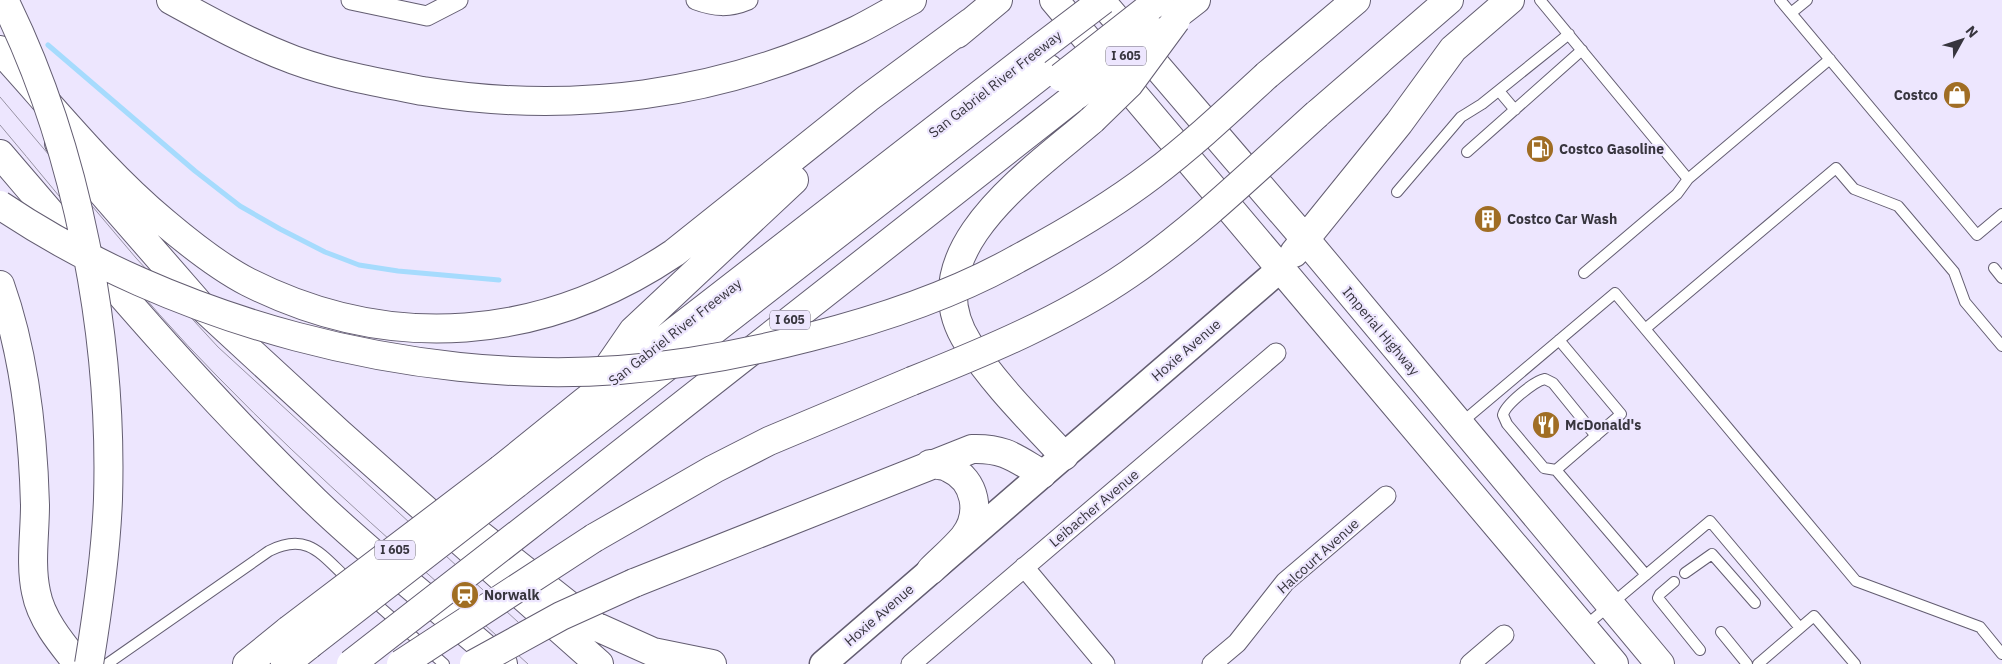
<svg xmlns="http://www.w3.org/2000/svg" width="2002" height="664" viewBox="0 0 2002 664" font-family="'IBM Plex Sans',sans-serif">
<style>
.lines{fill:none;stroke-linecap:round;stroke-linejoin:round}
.stream{stroke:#a6dbfd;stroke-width:5}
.service-casing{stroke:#635d71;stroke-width:12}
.minor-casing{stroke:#635d71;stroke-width:21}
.secondary-casing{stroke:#635d71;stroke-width:29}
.primary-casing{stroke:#635d71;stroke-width:30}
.motorway-casing{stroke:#635d71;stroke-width:30}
.service{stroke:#fff;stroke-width:10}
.minor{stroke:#fff;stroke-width:19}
.secondary{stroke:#fff;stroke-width:26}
.primary{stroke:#fff;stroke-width:28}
.motorway{stroke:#fff;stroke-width:28}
.tram{stroke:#9893a4;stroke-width:1}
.motorway-bridge-casing{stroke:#635d71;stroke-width:30;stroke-linecap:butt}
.motorway-bridge{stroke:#fff;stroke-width:28}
.labels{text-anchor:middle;stroke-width:4.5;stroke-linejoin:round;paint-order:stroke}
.shield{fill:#ede6fe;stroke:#6e6a78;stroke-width:1}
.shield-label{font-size:12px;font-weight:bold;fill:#37353e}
.street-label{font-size:14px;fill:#37353e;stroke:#ede6fe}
.poi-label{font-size:14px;font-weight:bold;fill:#37353e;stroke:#ede6fe;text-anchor:start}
</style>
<rect width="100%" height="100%" fill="#ede6fe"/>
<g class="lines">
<!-- stream -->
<path class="stream" d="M 48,45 L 195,171 L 240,206 L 280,229 L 325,252 L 359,265 L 398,271 L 499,280"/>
<defs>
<path id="service" d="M 1540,0 L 1688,179
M 1780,0 L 1977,235 L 2002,214
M 1791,13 L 1807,0
M 1499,91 L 1515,110
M 1467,152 L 1582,50
M 1397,192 L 1461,117 L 1482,104 L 1569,34
M 1994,268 L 2002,278
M 1584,273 L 1677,194 L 1688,179 L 1830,59
M 1645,329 L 1836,168 L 1854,189 L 1898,206 L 1954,272 L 1965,302 L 2002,346
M 1461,423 L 1615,293 L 1856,581 L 1980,627 L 2002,654
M 1596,436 L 1553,383 L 1545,379 C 1534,381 1505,405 1503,415 L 1507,424 L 1544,468 L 1556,470 L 1646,575
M 1556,470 L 1621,414 L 1559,340
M 1685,573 L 1712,554 L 1755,603
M 1674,582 L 1660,594 L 1658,598 L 1700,650
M 371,599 L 444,664
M 1584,627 L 1710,521 L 1800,628
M 1721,632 L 1747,664
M 107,664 L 269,551 C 309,531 322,556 350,581
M 1758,664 L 1814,616 L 1855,664"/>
<path id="minor" d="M 351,0 L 427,16 L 458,0
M 696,0 C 715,7 729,8 748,0
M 1024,567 L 1105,664
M 911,664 L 1276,353
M 1212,664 L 1237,643 L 1285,582 L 1386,496
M 1470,664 L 1504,635"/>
<path id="secondary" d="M 823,664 L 1279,270"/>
<path id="primary" d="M 1054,0 L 1614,664
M 1100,0 L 1306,240 L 1660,664
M 1294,253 L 1399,123 L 1453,49 L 1510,0"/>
<path id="motorway" d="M 171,0 C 211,22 251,44 294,60 C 335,75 380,83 423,91 C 571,115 721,96 857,30 C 875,21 893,10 912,0
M 1174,17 L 1196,0
M 957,34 L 998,0
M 0,50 C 53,108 104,172 164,222 C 190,244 219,267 248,282 C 391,354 543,341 674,253 L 868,98 L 971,22
M 1267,75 L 1356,0
M 1317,114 L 1449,0
M 59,143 L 201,306 L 339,433 L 599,664
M 0,154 C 102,273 202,392 315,501 C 374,558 441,609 503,664
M 0,285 C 25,355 33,431 35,505 C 35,534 30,564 36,592 C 41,619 61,643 78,664
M 600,379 L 633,331 L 794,180
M 1064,456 C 1031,420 994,384 968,343 C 910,252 1032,172 1092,120
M 930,464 C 936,465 944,465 949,468 C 976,480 982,514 964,537 C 954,549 942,559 931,570
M 501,469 L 584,402 L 1036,51
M 516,484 L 1049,69
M 558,503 L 1077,95
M 480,535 L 595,626 L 653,652 L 712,664
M 594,538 L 714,469 L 769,441 L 912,381
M 634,583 L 972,449 C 1005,448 1015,458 1042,474
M 247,664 L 289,630
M 285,664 L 309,645"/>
</defs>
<!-- service casing -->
<use href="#service" class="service-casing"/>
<!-- minor casing -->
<use href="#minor" class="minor-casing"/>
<!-- secondary casing -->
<use href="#secondary" class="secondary-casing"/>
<!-- primary casing -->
<use href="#primary" class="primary-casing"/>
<!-- motorway casing -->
<use href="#motorway" class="motorway-casing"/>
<!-- service -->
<use href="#service" class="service"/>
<!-- minor -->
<use href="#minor" class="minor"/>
<!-- secondary -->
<use href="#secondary" class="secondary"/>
<!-- primary -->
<use href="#primary" class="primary"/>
<!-- motorway -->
<use href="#motorway" class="motorway"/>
<!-- tram -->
<path class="tram" d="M 0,97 L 136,258 L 218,347 L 518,622
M 0,125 C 71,209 139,297 216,375 C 315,477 424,569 528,664"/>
<defs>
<path id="motorway-bridge" d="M 4,0 C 77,147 113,335 108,499 C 106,554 98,609 89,664
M 1036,51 L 1103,0
M 1061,77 L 1159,0
M 1077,95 L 1156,32
M 1092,120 L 1129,84 L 1176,20
M 0,205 C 172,321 412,385 619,370 C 683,365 748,353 810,337 C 881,319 953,295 1017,259 C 1064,234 1110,207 1152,175 C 1193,144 1230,109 1267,75
M 912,381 C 987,351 1062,320 1129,274 C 1197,227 1256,169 1317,114
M 289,630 L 501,469
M 309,645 L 516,484
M 351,664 L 558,503
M 401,664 L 594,538
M 474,664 L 561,616 L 634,583"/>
</defs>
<!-- motorway-bridge casing -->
<use href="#motorway-bridge" class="motorway-bridge-casing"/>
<!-- motorway-bridge -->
<use href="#motorway-bridge" class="motorway-bridge"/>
</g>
<!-- icons -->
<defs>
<symbol id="shop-disc" viewBox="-11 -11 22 22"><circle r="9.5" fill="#a06d24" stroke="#ede6fe"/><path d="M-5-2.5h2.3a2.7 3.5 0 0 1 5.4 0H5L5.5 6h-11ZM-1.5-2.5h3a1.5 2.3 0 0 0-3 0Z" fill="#fff"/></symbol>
<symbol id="fuel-disc" viewBox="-11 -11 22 22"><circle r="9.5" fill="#a06d24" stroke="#ede6fe"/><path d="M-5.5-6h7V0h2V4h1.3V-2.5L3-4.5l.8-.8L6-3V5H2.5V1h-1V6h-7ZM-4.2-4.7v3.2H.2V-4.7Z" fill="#fff"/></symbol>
<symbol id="building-disc" viewBox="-11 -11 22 22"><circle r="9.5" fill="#a06d24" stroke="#ede6fe"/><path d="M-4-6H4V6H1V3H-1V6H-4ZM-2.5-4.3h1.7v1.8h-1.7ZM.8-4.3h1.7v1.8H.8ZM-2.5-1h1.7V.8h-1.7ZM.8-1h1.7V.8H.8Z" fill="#fff"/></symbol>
<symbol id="restaurant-disc" viewBox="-11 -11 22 22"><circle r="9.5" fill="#a06d24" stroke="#ede6fe"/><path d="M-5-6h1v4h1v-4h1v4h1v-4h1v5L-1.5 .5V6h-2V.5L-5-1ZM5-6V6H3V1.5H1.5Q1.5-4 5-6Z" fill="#fff"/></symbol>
<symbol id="station-disc" viewBox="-11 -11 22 22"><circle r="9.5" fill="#a06d24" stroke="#ede6fe"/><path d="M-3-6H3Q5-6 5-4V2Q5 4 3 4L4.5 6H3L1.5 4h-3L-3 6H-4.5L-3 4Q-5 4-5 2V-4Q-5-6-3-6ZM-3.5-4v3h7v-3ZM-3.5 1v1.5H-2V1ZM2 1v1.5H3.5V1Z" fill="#fff"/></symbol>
</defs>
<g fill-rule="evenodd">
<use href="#shop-disc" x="1941" y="79" width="32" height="32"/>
<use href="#fuel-disc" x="1524" y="133" width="32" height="32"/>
<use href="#building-disc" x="1472" y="203" width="32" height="32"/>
<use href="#restaurant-disc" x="1530" y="409" width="32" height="32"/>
<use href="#station-disc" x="449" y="579" width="32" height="32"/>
</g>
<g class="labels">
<!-- shield labels -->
<g class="shield">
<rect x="1106" y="46.5" width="40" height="19" rx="4"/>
<rect x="770" y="310.5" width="40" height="19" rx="4"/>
<rect x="375" y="540.5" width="40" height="19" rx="4"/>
</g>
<g class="shield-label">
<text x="1126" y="60">I 605</text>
<text x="790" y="324">I 605</text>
<text x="395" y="554">I 605</text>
</g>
<!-- street labels -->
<g class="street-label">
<text transform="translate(995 84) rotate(-38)" y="5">San Gabriel River Freeway</text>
<text transform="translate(1381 331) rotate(50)" y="5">Imperial Highway</text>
<text transform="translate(675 332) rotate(-38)" y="5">San Gabriel River Freeway</text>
<text transform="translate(1186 350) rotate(-41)" y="5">Hoxie Avenue</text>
<text transform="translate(1094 508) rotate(-40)" y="5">Leibacher Avenue</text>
<text transform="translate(1318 556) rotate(-42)" y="5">Halcourt Avenue</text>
<text transform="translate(879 615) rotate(-41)" y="5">Hoxie Avenue</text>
</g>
<!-- poi labels -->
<g class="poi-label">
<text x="1938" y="100" text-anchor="end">Costco</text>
<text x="1559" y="154">Costco Gasoline</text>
<text x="1507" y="224">Costco Car Wash</text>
<text x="1565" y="430">McDonald's</text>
<text x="484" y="600">Norwalk</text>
</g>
</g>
<!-- north arrow -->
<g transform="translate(1962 40) rotate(50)" stroke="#ede6fe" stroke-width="4" paint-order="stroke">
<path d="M0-4L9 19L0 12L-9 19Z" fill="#37353e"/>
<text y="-8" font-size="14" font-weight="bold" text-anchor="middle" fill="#37353e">N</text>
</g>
</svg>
